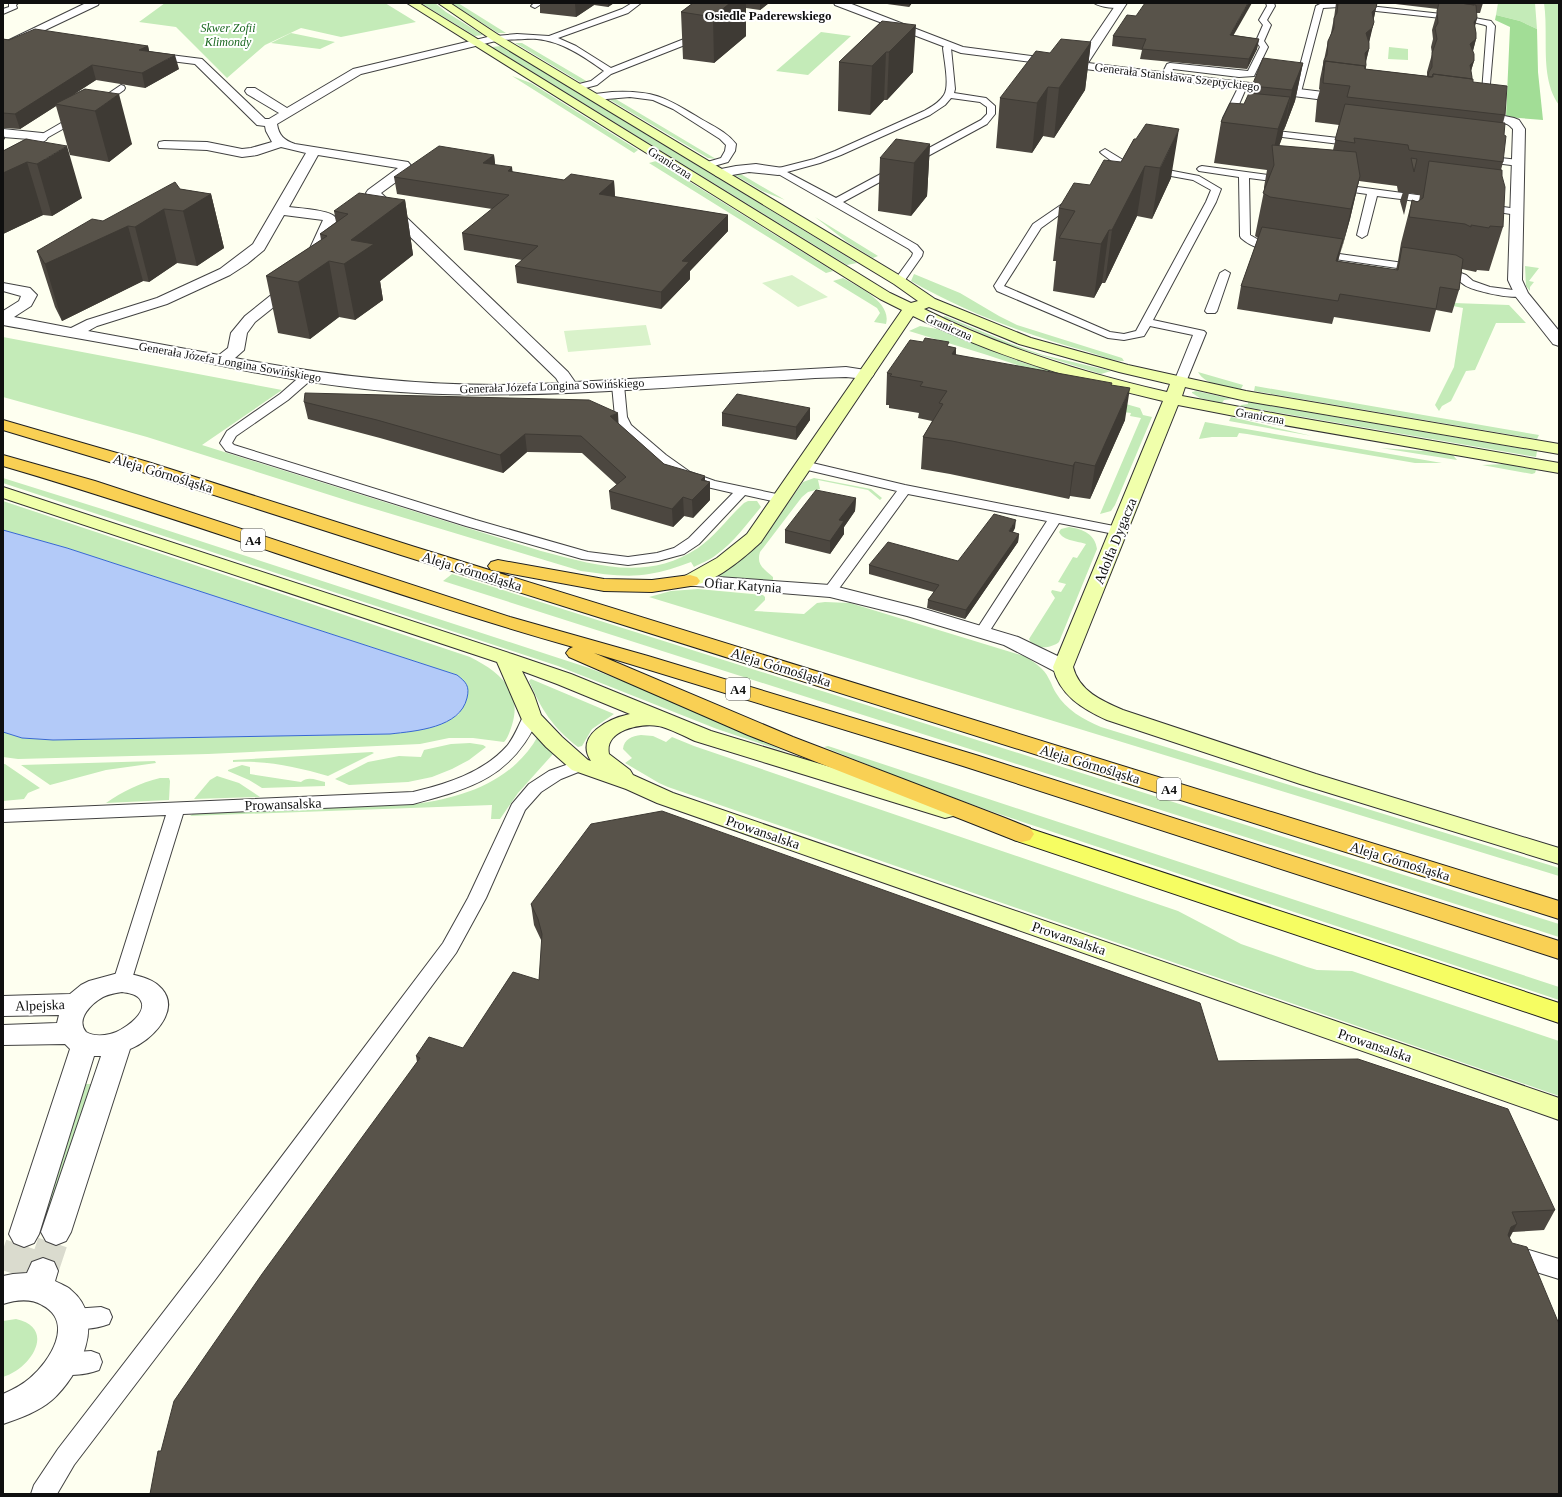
<svg xmlns="http://www.w3.org/2000/svg" width="1562" height="1497" viewBox="0 0 1562 1497" font-family="'Times New Roman',serif">
<style>
.green{fill:#c4ebb8}
.forest{fill:#a2dd96}
.pitch{fill:#d9f2ca}
.water{fill:#b3caf8;stroke:#3767d2}
.lines{fill:none;stroke-linecap:round;stroke-linejoin:round}
.street-tunnel{stroke:#dadbce;stroke-width:30;stroke-dasharray:30 15;stroke-linecap:butt}
.lane-casing{stroke:#424242;stroke-width:2}
.street-casing{stroke:#424242;stroke-width:2}
.secondary-casing{stroke:#313131;stroke-width:2}
.primary-casing{stroke:#202020;stroke-width:2}
.highway-casing{stroke:#202020;stroke-width:2}
.lane{fill:#fff;fill-rule:evenodd}
.street{fill:#fff;fill-rule:evenodd}
.secondary{fill:#f0ffab;fill-rule:evenodd}
.primary{fill:#f6fd62;fill-rule:evenodd}
.highway{fill:#f9d054;fill-rule:evenodd}
.wall{fill:#4c4740;fill-rule:evenodd}
.shaded-wall{fill:#3e3a34}
.building{fill:#58534a;stroke:#3e3a34}
.labels{text-anchor:middle;stroke-width:4;stroke-linejoin:round;paint-order:stroke}
.far-park-label{font-size:12px;font-style:italic;fill:#1c6922;stroke:#fff}
.far-street-label{font-size:12px;fill:#0f0f0f;stroke:#fff}
.far-quarter-label{font-size:13px;font-weight:bold;fill:#0f0f0f;stroke:#fff}
.shield{fill:#fff;stroke:#575757;stroke-width:1}
.shield-label{font-size:13px;font-weight:bold;fill:#0f0f0f}
.street-label{font-size:14px;fill:#0f0f0f;stroke:#fff}
</style>
<rect width="100%" height="100%" fill="#fefff0"/>
<!-- green -->
<path class="green" d="M 165,3 L 385,3 L 416,22 L 341,37 L 301,28 L 265,45 L 227,78 L 176,27 L 139,22 Z
M 421,3 L 435,3 L 446,12 L 483,35 L 475,36 Z
M 451,3 L 458,3 L 506,33 L 498,33 Z
M 1498,3 L 1535,3 L 1537,29 L 1520,21 L 1496,15 Z
M 1544,3 L 1559,3 L 1559,105 C 1539,77 1549,36 1544,3 Z
M 821,32 L 851,36 L 808,75 L 776,71 Z
M 291,33 L 335,42 L 320,49 L 271,43 Z
M 515,43 L 522,43 L 588,82 L 580,82 Z
M 501,46 L 857,263 L 847,265 L 492,47 Z
M 1389,47 L 1408,49 L 1408,60 L 1388,59 Z
M 512,76 L 531,83 L 638,150 L 634,153 Z
M 614,98 L 716,159 L 708,158 L 610,100 Z
M 656,161 L 833,271 L 826,273 L 649,163 Z
M 739,173 L 785,200 L 762,191 L 735,175 Z
M 815,217 L 878,256 L 873,258 L 847,242 Z
M 1525,266 L 1539,268 L 1529,281 L 1534,282 L 1530,287 L 1530,291 L 1526,286 Z
M 914,274 L 960,293 L 999,316 L 1017,325 L 1122,358 L 1124,361 C 1116,362 1098,355 1089,352 C 1027,335 967,313 911,281 Z
M 843,278 C 858,287 892,302 886,324 L 874,322 L 880,313 L 877,308 L 833,281 Z
M 1454,303 L 1509,305 L 1526,323 L 1496,323 L 1475,370 L 1466,371 L 1451,401 L 1442,406 L 1439,411 L 1435,405 L 1454,367 L 1463,308 L 1453,306 Z
M 945,316 L 1012,344 L 1043,355 L 1111,371 L 1101,374 L 1011,346 L 943,317 Z
M 920,326 L 937,329 L 1021,362 L 1092,383 L 1087,388 L 984,354 L 909,331 Z
M 3,337 L 282,390 L 202,445 L 541,551 C 595,565 647,582 698,548 C 715,536 729,517 744,503 L 748,501 L 757,501 L 761,507 C 747,524 734,542 716,555 C 710,560 701,563 694,567 L 691,562 C 677,567 663,572 649,574 C 627,578 603,574 581,571 L 355,503 L 147,437 L 3,397 Z
M 1198,372 L 1243,385 L 1241,389 C 1227,386 1206,386 1198,372 Z
M 1255,386 L 1539,435 L 1537,439 L 1254,391 Z
M 1196,391 L 1232,399 L 1224,400 L 1222,403 L 1200,398 L 1192,393 L 1192,392 Z
M 1101,397 L 1140,408 L 1143,415 L 1152,417 L 1115,505 L 1111,511 L 1100,514 L 1141,418 L 1130,416 L 1131,413 L 1116,411 Z
M 1248,402 L 1537,451 L 1536,457 L 1240,406 L 1241,405 L 1248,404 Z
M 1231,417 L 1312,436 L 1229,421 Z
M 1205,422 L 1442,463 L 1415,463 L 1247,434 L 1239,433 L 1237,437 L 1212,437 L 1199,439 Z
M 1381,448 L 1438,452 L 1453,455 L 1457,460 Z
M 1505,464 L 1536,470 L 1535,473 L 1532,474 L 1482,465 Z
M 3,478 L 102,509 L 589,668 L 672,700 L 786,752 L 717,729 L 558,666 L 3,483 Z
M 814,478 L 871,489 L 882,498 L 880,500 L 868,490 L 818,480 L 820,489 L 808,492 L 802,497 L 760,552 C 756,565 764,569 773,577 L 773,580 L 768,581 L 716,577 L 717,574 L 741,560 L 753,549 L 770,529 L 803,482 Z
M 3,501 L 470,657 C 498,671 523,690 512,725 C 510,731 508,738 504,742 L 473,738 L 449,738 L 420,744 L 208,754 L 18,759 L 3,757 L 3,732 L 22,738 L 53,740 L 390,734 C 417,731 435,728 459,714 L 457,675 L 67,548 L 3,530 Z
M 1069,527 C 1083,529 1095,534 1097,549 L 1059,642 C 1051,649 1033,650 1029,639 L 1055,598 L 1051,592 L 1052,590 L 1061,592 L 1066,584 L 1058,582 L 1073,557 L 1077,558 L 1086,544 C 1078,541 1063,541 1059,532 L 1061,529 Z
M 452,574 L 1559,924 L 1559,937 L 443,581 Z
M 698,589 L 763,595 L 765,597 L 765,600 L 754,611 L 804,614 L 817,603 L 825,602 L 850,603 L 1024,656 C 1034,662 1044,668 1049,679 C 1052,684 1053,689 1056,693 C 1066,710 1083,719 1101,727 L 1559,868 L 1559,876 L 649,597 L 671,591 Z
M 531,679 L 614,714 L 592,729 L 582,746 L 578,747 C 553,728 541,709 529,681 Z
M 641,735 L 653,736 L 666,742 L 672,737 L 694,746 L 1178,911 L 1241,944 L 1307,967 L 1317,970 L 1352,971 L 1559,1041 L 1559,1096 L 668,787 L 659,783 L 625,763 L 632,758 L 623,749 C 624,739 632,736 641,735 Z
M 538,736 L 553,754 L 518,793 L 500,819 L 491,819 L 492,805 L 190,816 L 194,813 L 408,805 C 459,799 511,784 538,736 Z
M 470,743 L 483,745 L 486,747 L 469,760 L 452,769 L 432,777 L 408,782 L 349,785 L 335,779 L 368,762 L 399,756 L 421,757 L 424,750 L 451,744 Z
M 828,746 L 1559,987 L 1559,1000 L 996,813 L 913,783 L 824,747 Z
M 372,752 L 374,753 L 328,776 C 297,767 265,760 233,762 L 233,760 Z
M 155,761 L 156,763 L 106,770 L 50,785 L 21,765 Z
M 3,764 L 5,764 L 40,788 L 28,793 L 24,799 L 3,801 Z
M 242,765 L 250,767 L 250,774 L 301,782 C 308,776 316,780 325,782 L 325,786 L 262,788 L 249,780 L 228,771 L 228,770 Z
M 217,776 L 239,783 L 260,797 L 194,799 L 210,780 Z
M 160,778 L 169,778 L 170,781 L 169,800 L 106,803 C 123,791 140,783 160,778 Z
M 86,1084 L 94,1084 L 47,1227 L 38,1227 Z
M 16,1319 C 57,1328 31,1369 3,1377 L 3,1321 Z"/>
<!-- forest -->
<path class="forest" d="M 1496,15 L 1520,21 L 1537,29 L 1538,72 L 1543,120 L 1506,117 L 1510,27 L 1495,20 Z"/>
<!-- pitch -->
<path class="pitch" d="M 792,275 L 828,297 L 798,307 L 762,283 Z
M 646,325 L 651,345 L 568,352 L 564,331 Z"/>
<!-- water -->
<path class="water" d="M 3,530 L 67,548 L 457,675 C 466,682 470,686 467,698 C 460,728 416,731 390,734 L 53,740 L 22,738 L 3,732 Z"/>
<g class="lines">
<!-- street-tunnel -->
<path class="street-tunnel" d="M 43,1271 L 56,1232
M 11,1273 L 24,1234"/>
<defs>
<path id="lane" d="M 9,3 L 18,3 L 16,5 L 17,8 L 3,14 L 3,9 L 9,7 Z
M 534,3 L 543,3 L 535,8 L 531,6 Z
M 632,3 L 641,3 L 628,13 L 558,38 L 576,46 L 611,68 L 684,39 L 699,3 L 707,3 L 690,43 L 611,74 L 597,85 L 578,90 L 574,87 L 575,85 L 591,81 L 604,71 C 585,57 561,41 537,39 C 528,38 497,42 492,38 L 496,36 L 517,34 L 549,36 L 622,9 Z
M 1094,3 L 1115,3 L 1124,6 C 1118,10 1100,7 1094,3 Z
M 1266,3 L 1274,3 L 1275,6 L 1267,20 L 1271,25 L 1264,41 L 1268,47 L 1254,76 L 1239,77 L 1173,69 L 1168,78 L 1162,78 L 1161,76 L 1167,64 L 1170,63 L 1248,71 L 1260,47 L 1256,41 L 1263,25 L 1259,20 L 1267,6 Z
M 1342,3 L 1469,17 L 1491,21 L 1495,26 L 1488,107 L 1485,108 L 1481,105 L 1487,26 L 1485,25 L 1469,21 L 1339,7 L 1323,8 L 1301,92 L 1300,94 L 1294,94 L 1293,92 L 1316,6 L 1320,4 Z
M 944,46 L 947,46 L 951,48 L 955,89 L 954,93 L 986,98 L 995,106 L 995,114 L 987,124 L 843,202 L 917,245 L 923,252 L 922,256 L 903,283 L 899,284 L 894,281 L 912,256 L 913,253 L 909,249 L 773,171 L 775,169 L 814,159 L 835,151 L 924,111 C 931,107 939,103 944,95 C 950,86 944,59 943,48 ZM 951,98 L 980,102 L 987,107 L 987,114 L 981,120 L 836,198 L 787,172 L 820,163 L 841,155 L 930,115 L 945,105 Z
M 1243,83 L 1247,86 L 1233,118 L 1232,121 L 1234,123 L 1229,126 L 1222,122 L 1223,118 L 1239,86 Z
M 121,85 L 124,86 L 125,88 L 124,90 L 93,112 L 45,139 L 42,140 L 37,137 L 87,108 Z
M 612,92 C 655,90 666,98 701,119 C 713,126 727,132 736,144 L 735,151 L 728,162 L 707,168 L 704,167 L 702,165 L 704,163 L 721,158 L 725,151 L 726,145 L 720,139 L 673,109 L 653,100 L 630,97 L 595,100 L 591,97 L 595,94 Z
M 1260,129 L 1356,140 L 1361,143 L 1356,146 L 1257,134 L 1255,132 Z
M 1105,149 L 1123,160 L 1127,165 L 1122,171 L 1108,180 L 1103,177 L 1117,165 L 1102,154 L 1100,152 Z
M 1482,156 L 1519,160 L 1524,163 L 1519,166 L 1479,161 L 1477,159 Z
M 1202,166 L 1291,178 L 1293,180 L 1288,183 L 1249,178 L 1250,235 L 1264,243 L 1281,246 L 1282,248 L 1281,250 C 1268,253 1251,247 1241,238 L 1240,236 L 1239,177 L 1199,171 L 1197,169 L 1199,167 Z
M 1152,167 L 1199,176 L 1221,189 L 1216,202 L 1153,320 L 1204,331 L 1206,333 L 1186,382 L 1184,385 L 1176,385 L 1174,382 L 1193,335 L 1150,326 L 1144,336 L 1124,340 L 1108,338 L 997,291 L 994,286 L 1033,224 L 1074,196 L 1080,196 L 1082,198 L 1080,200 L 1041,228 L 1004,286 L 1110,332 L 1124,334 L 1136,331 L 1206,202 L 1211,190 L 1193,180 L 1149,172 L 1147,170 L 1149,168 Z
M 1335,184 L 1440,198 L 1445,201 L 1440,204 L 1377,196 L 1367,235 L 1362,238 L 1357,235 L 1367,194 L 1332,189 L 1330,187 Z
M 1483,204 L 1517,209 L 1522,212 L 1517,215 L 1479,209 L 1478,207 L 1479,205 Z
M 1318,251 L 1418,265 L 1423,268 L 1418,271 L 1314,256 L 1313,254 Z
M 1441,269 L 1456,271 L 1466,275 L 1473,281 L 1490,287 L 1521,291 L 1526,294 C 1520,302 1475,291 1466,286 C 1461,283 1458,279 1453,277 C 1448,275 1442,276 1437,274 L 1436,272 Z
M 1225,270 L 1230,273 L 1217,311 L 1215,313 L 1207,313 L 1205,311 L 1220,273 Z
M 308,372 L 312,373 L 314,376 L 312,379 L 288,400 L 236,436 L 232,443 L 234,445 L 476,520 L 588,552 L 628,557 L 657,553 L 674,548 L 689,538 L 733,493 L 707,487 L 680,478 L 656,461 L 621,430 L 615,417 L 612,385 L 614,382 L 622,382 L 624,385 L 627,417 L 631,425 L 666,455 L 690,472 L 715,481 L 786,496 L 788,499 L 786,502 L 781,503 L 745,495 L 699,544 L 684,554 L 658,561 L 628,565 L 582,559 L 466,526 L 226,451 L 220,443 L 227,431 L 280,394 L 304,373 Z
M 804,461 L 905,485 L 1119,527 L 1124,528 L 1126,531 L 1124,534 L 1119,535 L 1059,523 L 989,632 L 987,635 L 982,636 L 977,635 L 975,632 L 1047,521 L 908,494 L 835,594 L 830,595 L 825,594 L 823,591 L 897,491 L 799,468 L 798,465 L 799,462 Z
M 531,712 L 537,713 L 539,717 C 512,777 473,788 413,804 L 183,814 L 131,982 L 129,987 L 122,989 L 115,987 L 113,982 L 166,815 L 3,822 L 3,810 L 413,792 C 446,784 483,773 507,746 C 515,736 519,724 525,713 Z
M 580,760 L 586,761 L 588,765 L 586,769 L 561,779 L 541,792 L 525,810 L 486,898 L 456,953 L 215,1280 L 74,1465 L 57,1494 L 31,1494 L 34,1485 L 58,1449 L 199,1266 L 443,943 L 468,898 L 512,804 L 529,784 L 549,771 Z
M 1512,1245 L 1559,1259 L 1559,1279 L 1504,1262 L 1501,1255 L 1504,1248 Z
M 101,1307 L 109,1310 L 112,1317 L 109,1324 C 96,1329 78,1331 65,1326 L 62,1319 L 65,1312 L 73,1309 Z
M 91,1351 L 99,1354 L 102,1362 L 99,1370 C 86,1375 67,1377 54,1372 L 51,1364 L 54,1356 L 62,1353 Z"/>
<path id="street" d="M 86,3 L 99,3 L 98,5 L 3,50 L 3,43 Z
M 834,3 L 849,3 L 963,47 L 1077,62 L 1117,3 L 1127,3 L 1088,63 L 1348,95 L 1352,96 L 1354,99 L 1352,102 L 1348,103 L 961,53 L 835,5 Z
M 496,35 L 500,36 L 502,38 L 500,40 L 361,74 L 277,124 C 279,136 284,140 295,144 L 408,162 L 413,168 L 411,171 L 381,193 L 568,372 L 575,382 L 846,367 L 872,371 L 874,374 L 872,377 L 866,379 L 846,377 L 815,378 C 683,386 549,399 417,393 C 349,390 279,378 213,364 C 144,349 73,338 3,325 L 3,311 L 19,301 L 21,296 L 3,291 L 3,283 L 30,288 L 37,295 L 31,306 L 14,317 L 71,328 L 87,320 L 157,298 L 220,269 L 253,244 L 306,153 L 281,147 L 257,155 L 242,157 L 207,150 L 159,148 L 158,145 L 159,142 L 164,141 L 207,142 L 242,149 L 251,148 L 272,142 L 266,131 L 265,126 L 257,125 L 195,64 L 147,58 L 143,57 L 141,55 L 143,53 L 147,52 L 202,59 L 265,119 L 269,119 L 279,113 L 247,94 L 245,91 L 247,88 L 255,88 L 287,108 L 353,69 ZM 318,155 L 398,168 L 368,190 L 366,193 L 368,196 L 556,378 L 559,383 C 450,390 342,378 235,358 L 244,350 L 247,333 L 255,322 L 300,286 L 302,283 L 300,280 L 295,279 L 290,280 L 245,316 L 231,333 L 228,348 L 219,355 L 88,331 L 97,326 L 167,304 L 230,275 L 247,264 L 264,250 L 284,215 L 323,220 L 306,257 L 308,260 L 313,261 L 318,260 L 337,222 C 336,220 336,218 334,216 C 328,210 298,208 289,207 Z
M 1476,110 L 1514,118 L 1519,120 L 1525,129 L 1522,280 L 1528,293 L 1559,331 L 1559,346 L 1553,344 L 1516,297 L 1508,280 L 1513,129 L 1510,126 L 1507,124 L 1472,117 L 1470,114 L 1472,111 Z
M 3,129 L 42,133 L 46,134 L 48,137 L 46,140 L 8,164 L 3,165 L 3,155 L 29,139 L 3,137 Z
M 756,164 L 783,168 L 785,171 L 783,174 L 778,175 L 749,172 L 721,177 L 716,176 L 714,173 L 716,170 L 736,166 Z
M 690,575 L 830,585 L 921,608 L 1018,637 L 1070,662 L 1073,667 L 1070,672 L 1063,673 L 1056,672 L 1004,645 L 907,616 L 830,597 L 683,585 L 680,581 L 683,577 Z
M 122,972 C 136,976 152,977 162,989 C 181,1011 151,1041 130,1049 L 71,1232 L 66,1241 L 56,1245 L 46,1241 L 41,1232 L 101,1056 L 94,1056 L 39,1234 L 34,1243 L 24,1247 L 14,1243 L 9,1234 L 70,1049 L 65,1044 L 3,1045 L 3,1025 L 57,1023 L 59,1015 L 3,1016 L 3,996 L 70,994 L 81,985 L 89,981 ZM 122,992 C 128,993 138,994 141,1001 C 148,1014 121,1032 110,1034 C 102,1036 93,1036 86,1032 C 75,1019 92,1003 103,997 C 109,994 116,993 122,992 Z
M 43,1258 L 54,1262 L 58,1271 L 55,1281 C 60,1284 67,1286 71,1290 C 107,1319 80,1375 52,1400 C 38,1412 20,1418 3,1424 L 3,1394 C 12,1390 22,1385 30,1378 C 50,1361 75,1322 42,1305 C 30,1298 16,1300 3,1304 L 3,1276 L 13,1274 L 27,1273 L 32,1262 Z"/>
<path id="secondary" d="M 407,3 L 419,3 L 890,293 L 911,303 L 918,301 L 894,284 L 492,40 L 438,3 L 450,3 L 500,36 L 904,278 L 935,299 L 1031,338 L 1128,365 L 1246,391 L 1559,444 L 1559,454 L 1246,401 L 1185,387 L 1182,396 L 1283,415 L 1559,463 L 1559,473 L 1255,420 L 1178,405 L 1073,667 C 1079,691 1102,701 1123,710 L 1316,774 L 1559,848 L 1559,864 L 1300,784 L 1107,720 C 1083,709 1059,695 1053,667 L 1163,401 C 1077,381 992,355 913,316 L 761,542 C 745,557 706,591 683,585 L 680,581 L 683,577 L 717,558 L 747,534 L 902,310 L 880,299 ZM 929,307 L 1019,344 L 1119,372 L 1170,384 L 1167,392 C 1084,373 1000,347 924,309 Z
M 3,487 L 512,654 L 571,674 L 711,731 L 953,804 L 956,810 L 953,816 L 945,818 L 695,741 C 686,737 667,727 658,726 C 641,723 604,730 609,754 L 630,770 L 633,775 L 673,793 L 1559,1098 L 1559,1120 L 657,803 L 626,789 L 572,770 L 546,747 L 523,722 L 497,662 L 3,498 ZM 522,671 L 557,684 L 630,714 C 610,718 574,735 591,761 L 588,760 L 562,737 L 541,715 L 534,695 Z"/>
<path id="primary" d="M 1022,826 L 1559,1003 L 1559,1023 L 1014,840 L 1010,834 L 1014,828 Z"/>
<path id="highway" d="M 3,420 L 148,462 L 415,547 L 1559,901 L 1559,919 L 401,555 L 136,470 L 3,430 Z
M 3,455 L 95,481 L 510,617 L 648,656 L 979,756 L 1559,941 L 1559,959 L 963,766 L 594,653 L 793,737 L 1005,818 L 1030,828 L 1034,834 L 1030,840 L 1022,842 L 1014,840 L 748,735 L 569,657 L 566,653 L 569,649 L 573,647 C 382,593 195,522 3,466 Z
M 498,560 L 604,579 L 652,580 L 690,575 L 697,577 L 700,581 L 697,585 L 652,592 L 604,591 L 491,570 L 488,566 L 491,562 Z"/>
</defs>
<!-- lane casing -->
<use href="#lane" class="lane-casing"/>
<!-- street casing -->
<use href="#street" class="street-casing"/>
<!-- secondary casing -->
<use href="#secondary" class="secondary-casing"/>
<!-- primary casing -->
<use href="#primary" class="primary-casing"/>
<!-- highway casing -->
<use href="#highway" class="highway-casing"/>
<!-- lane -->
<use href="#lane" class="lane"/>
<!-- street -->
<use href="#street" class="street"/>
<!-- secondary -->
<use href="#secondary" class="secondary"/>
<!-- primary -->
<use href="#primary" class="primary"/>
<!-- highway -->
<use href="#highway" class="highway"/>
</g>
<!-- wall -->
<path class="wall" d="M 540,3 L 614,3 L 608,7 L 594,5 L 576,17 L 540,13 Z
M 693,3 L 769,3 L 760,10 L 746,8 L 746,36 L 714,63 L 683,59 L 681,12 Z
M 880,3 L 912,3 L 909,7 Z
M 1336,3 L 1377,3 L 1369,42 L 1369,49 L 1366,62 L 1365,69 L 1427,76 L 1427,72 L 1432,54 L 1431,47 L 1433,39 L 1432,30 L 1438,9 L 1387,3 L 1483,3 L 1480,13 L 1476,13 L 1477,18 L 1475,26 L 1476,39 L 1473,51 L 1474,61 L 1471,71 L 1472,79 L 1473,82 L 1505,115 L 1503,123 L 1503,162 L 1501,170 L 1502,176 L 1503,227 L 1489,271 L 1477,270 L 1476,272 L 1462,269 L 1459,290 L 1452,313 L 1436,310 L 1430,332 L 1334,317 L 1332,324 L 1237,309 L 1241,286 L 1258,238 L 1255,236 L 1264,191 L 1264,187 L 1267,170 L 1214,163 L 1221,122 L 1244,104 L 1250,93 L 1252,86 L 1303,63 L 1295,101 L 1284,130 L 1283,130 L 1282,138 L 1279,146 L 1333,150 L 1339,125 L 1315,122 L 1317,100 L 1320,90 L 1319,89 L 1320,79 L 1328,41 L 1330,38 L 1334,18 ZM 1359,181 L 1397,186 L 1398,192 L 1403,192 L 1400,201 L 1404,215 L 1409,193 L 1420,195 L 1419,201 L 1417,202 L 1412,200 L 1401,243 L 1398,261 L 1396,270 L 1338,261 L 1350,219 Z
M 1136,16 L 1234,35 L 1259,39 L 1257,49 L 1247,69 L 1140,59 L 1142,50 L 1112,46 L 1113,36 Z
M 882,21 L 913,72 L 887,100 L 884,100 L 870,115 L 838,111 L 839,62 Z
M 3,39 L 9,40 L 148,46 L 149,51 L 179,69 L 145,88 L 96,80 L 69,97 L 85,89 L 132,144 L 109,162 L 70,155 L 56,106 L 20,129 L 3,128 Z
M 1091,42 L 1085,90 L 1054,138 L 1043,136 L 1032,153 L 996,148 L 1000,98 L 1050,53 Z
M 26,139 L 82,198 L 52,216 L 43,215 L 3,234 L 3,151 Z
M 1134,139 L 1171,178 L 1152,219 L 1137,216 L 1105,283 L 1102,283 L 1094,298 L 1053,291 L 1056,261 L 1053,261 L 1059,208 L 1121,162 Z
M 930,144 L 927,196 L 911,216 L 878,211 L 880,158 Z
M 494,155 L 495,165 L 513,172 L 564,180 L 614,181 L 615,197 L 728,215 L 728,231 L 690,271 L 690,279 L 661,309 L 517,283 L 515,266 L 522,260 L 464,250 L 462,233 L 492,209 L 397,194 L 394,177 Z
M 180,189 L 211,194 L 224,248 L 197,266 L 177,263 L 149,282 L 143,281 L 62,321 L 55,307 L 37,251 L 103,221 Z
M 405,200 L 413,255 L 380,281 L 383,300 L 355,320 L 339,317 L 310,339 L 278,333 L 266,276 L 321,240 L 320,234 L 336,222 L 334,211 Z
M 949,347 L 956,348 L 956,355 L 1112,385 L 1125,420 L 1090,499 L 1070,496 L 1069,499 L 950,474 L 921,469 L 923,437 L 932,421 L 918,418 L 919,413 L 889,408 L 889,405 L 886,405 L 887,373 Z
M 304,402 L 619,424 L 664,464 L 710,482 L 710,500 L 693,518 L 684,516 L 673,527 L 611,509 L 609,491 L 617,485 L 582,453 L 527,452 L 503,473 L 380,438 L 308,419 Z
M 810,408 L 810,420 L 796,440 L 722,426 L 722,413 Z
M 856,498 L 855,511 L 844,527 L 844,534 L 830,554 L 785,543 L 785,530 Z
M 1015,528 L 1013,532 L 1019,534 L 1018,542 L 965,619 L 927,608 L 928,600 L 934,592 L 869,574 L 869,565 L 958,561 Z
M 531,904 L 1218,1061 L 1555,1210 L 1544,1230 L 1513,1232 L 161,1451 L 417,1062 L 416,1056 L 463,1048 L 539,980 L 542,942 L 534,925 Z"/>
<!-- shaded-wall -->
<path class="shaded-wall" d="M 575,3 L 594,3 L 594,5 L 576,17 Z
M 608,3 L 614,3 L 608,7 Z
M 730,3 L 746,3 L 746,36 L 714,63 L 713,17 Z
M 760,3 L 769,3 L 760,10 Z
M 909,3 L 912,3 L 909,7 Z
M 1248,3 L 1252,3 L 1228,45 L 1230,35 Z
M 1376,8 L 1372,27 L 1372,12 Z
M 1477,18 L 1472,37 L 1474,22 Z
M 1374,22 L 1368,47 L 1366,33 Z
M 916,25 L 913,72 L 887,100 L 889,52 Z
M 1259,39 L 1257,49 L 1247,69 L 1249,59 Z
M 1476,39 L 1471,58 L 1470,44 Z
M 1091,42 L 1085,90 L 1054,138 L 1059,88 Z
M 148,46 L 151,60 L 139,50 Z
M 1369,49 L 1364,68 L 1365,53 Z
M 886,52 L 884,100 L 870,115 L 872,66 Z
M 175,55 L 179,69 L 145,88 L 142,73 Z
M 1474,61 L 1468,80 L 1470,65 Z
M 1303,63 L 1295,101 L 1284,130 L 1292,90 Z
M 92,65 L 96,80 L 58,105 L 55,104 L 56,106 L 20,129 L 15,114 Z
M 1048,87 L 1043,136 L 1032,153 L 1037,103 Z
M 119,94 L 132,144 L 109,162 L 95,111 Z
M 1290,97 L 1282,138 L 1274,160 L 1273,153 L 1278,129 Z
M 1179,129 L 1171,178 L 1152,219 L 1160,168 Z
M 3,132 L 5,139 L 3,140 Z
M 930,144 L 927,196 L 911,216 L 914,163 Z
M 67,146 L 82,198 L 52,216 L 37,164 Z
M 494,155 L 496,171 L 483,163 Z
M 27,162 L 43,215 L 3,234 L 3,173 Z
M 1145,166 L 1137,216 L 1105,283 L 1112,230 Z
M 512,167 L 514,184 L 508,171 Z
M 1360,176 L 1350,219 L 1341,252 L 1351,209 Z
M 614,181 L 615,197 L 599,194 Z
M 211,194 L 224,248 L 197,266 L 183,211 Z
M 405,200 L 413,255 L 380,281 L 383,300 L 355,320 L 344,264 L 351,240 Z
M 164,209 L 177,263 L 149,282 L 135,227 Z
M 728,215 L 728,231 L 690,271 L 690,279 L 661,309 L 661,292 L 682,261 Z
M 128,226 L 143,281 L 62,321 L 45,264 Z
M 1109,230 L 1102,283 L 1094,298 L 1101,244 Z
M 1343,239 L 1338,261 L 1331,284 L 1336,261 Z
M 329,261 L 339,317 L 310,339 L 298,282 Z
M 956,348 L 954,379 L 952,354 Z
M 1130,388 L 1125,420 L 1090,499 L 1095,466 Z
M 810,408 L 810,420 L 796,440 L 796,427 Z
M 618,413 L 619,431 L 610,416 Z
M 525,434 L 527,452 L 503,473 L 500,455 Z
M 1075,462 L 1070,496 L 1069,499 L 1073,466 Z
M 705,476 L 705,487 L 710,482 L 710,500 L 693,518 L 692,500 L 701,480 Z
M 683,497 L 684,516 L 673,527 L 672,509 Z
M 856,498 L 855,511 L 844,527 L 844,534 L 830,554 L 830,541 L 839,520 Z
M 1016,520 L 1015,528 L 1008,539 L 1009,531 Z
M 1019,534 L 1018,542 L 965,619 L 966,610 Z
M 1517,1224 L 1506,1245 L 1501,1247 L 1511,1227 Z"/>
<!-- building -->
<path class="building" d="M 693,3 L 730,3 L 713,17 L 681,12 Z
M 1145,3 L 1248,3 L 1230,35 L 1259,39 L 1249,59 L 1142,49 L 1146,39 L 1113,36 L 1127,15 L 1136,16 Z
M 1338,3 L 1377,3 L 1376,8 L 1372,12 L 1374,22 L 1372,28 L 1366,33 L 1369,43 L 1369,49 L 1365,53 L 1366,65 L 1365,69 L 1365,66 L 1325,61 L 1324,70 L 1323,70 L 1324,60 L 1327,55 L 1328,41 L 1334,28 L 1334,18 L 1337,13 Z
M 1439,3 L 1460,3 L 1476,5 L 1477,18 L 1474,22 L 1476,33 L 1476,39 L 1470,44 L 1474,54 L 1474,61 L 1470,65 L 1472,77 L 1472,79 L 1433,74 L 1432,77 L 1428,77 L 1429,72 L 1432,67 L 1432,53 L 1437,39 L 1435,28 L 1438,23 L 1437,11 Z
M 1460,3 L 1474,3 L 1474,5 Z
M 882,21 L 916,25 L 889,52 L 886,52 L 872,66 L 839,62 Z
M 35,29 L 148,46 L 139,50 L 175,55 L 142,73 L 92,65 L 15,114 L 3,113 L 3,39 L 9,40 Z
M 1061,39 L 1091,42 L 1059,88 L 1048,87 L 1037,103 L 1000,98 L 1036,51 L 1050,53 Z
M 1263,58 L 1303,63 L 1292,90 L 1252,86 Z
M 1325,61 L 1365,66 L 1365,69 L 1433,77 L 1433,74 L 1473,79 L 1473,82 L 1507,86 L 1505,115 L 1347,97 L 1350,86 L 1323,83 Z
M 85,89 L 119,94 L 95,111 L 55,104 Z
M 1249,93 L 1290,97 L 1278,129 L 1221,122 L 1230,103 L 1244,104 Z
M 1345,104 L 1505,123 L 1504,135 L 1506,136 L 1503,162 L 1409,150 L 1408,145 L 1354,138 L 1355,143 L 1335,140 Z
M 1146,124 L 1179,129 L 1160,168 L 1145,166 L 1112,230 L 1109,230 L 1101,244 L 1059,238 L 1075,211 L 1059,208 L 1074,183 L 1090,185 L 1104,160 L 1121,162 L 1134,139 L 1136,139 Z
M 26,139 L 67,146 L 37,164 L 27,162 L 3,173 L 3,151 Z
M 896,139 L 930,144 L 914,163 L 880,158 Z
M 1272,145 L 1356,152 L 1360,176 L 1351,209 L 1270,197 L 1263,193 L 1274,165 Z
M 439,146 L 494,155 L 483,163 L 512,167 L 508,171 L 564,180 L 571,174 L 614,181 L 599,194 L 728,215 L 682,261 L 689,262 L 661,292 L 515,266 L 538,246 L 462,233 L 509,195 L 394,177 Z
M 1411,158 L 1417,159 L 1414,172 Z
M 1429,161 L 1502,170 L 1502,176 L 1505,187 L 1503,227 L 1490,226 L 1489,228 L 1471,225 L 1471,227 L 1465,224 L 1409,217 L 1412,200 L 1417,202 L 1423,198 Z
M 175,182 L 180,189 L 211,194 L 183,211 L 164,209 L 135,227 L 128,226 L 45,264 L 37,251 L 92,219 L 103,221 Z
M 359,193 L 405,200 L 351,240 L 374,244 L 344,264 L 329,261 L 298,282 L 266,276 L 327,236 L 320,234 L 348,214 L 334,211 Z
M 1262,227 L 1343,239 L 1336,261 L 1398,270 L 1402,247 L 1456,255 L 1463,259 L 1459,290 L 1440,287 L 1436,309 L 1340,294 L 1338,301 L 1241,286 Z
M 925,338 L 949,342 L 947,346 L 956,348 L 952,354 L 1112,383 L 1111,385 L 1130,388 L 1095,466 L 1075,462 L 1073,466 L 952,441 L 923,437 L 943,404 L 939,403 L 947,391 L 920,386 L 923,382 L 890,376 L 892,374 L 887,373 L 910,340 L 923,342 Z
M 305,393 L 589,400 L 618,413 L 610,416 L 664,464 L 705,476 L 701,480 L 710,482 L 692,500 L 683,497 L 672,509 L 609,491 L 626,477 L 581,436 L 525,434 L 500,455 L 377,420 L 304,402 Z
M 737,394 L 810,408 L 796,427 L 722,413 Z
M 816,490 L 856,498 L 839,520 L 844,521 L 830,541 L 785,530 Z
M 994,514 L 1016,520 L 1009,531 L 1019,534 L 966,610 L 928,600 L 939,585 L 869,565 L 888,542 L 958,561 Z
M 662,811 L 1200,1003 L 1218,1061 L 1358,1059 L 1508,1109 L 1555,1210 L 1512,1212 L 1517,1224 L 1511,1227 L 1508,1235 L 1512,1243 L 1527,1247 L 1559,1324 L 1559,1494 L 150,1494 L 158,1451 L 161,1451 L 174,1401 L 262,1274 L 420,1058 L 416,1056 L 429,1037 L 463,1048 L 513,972 L 539,980 L 542,934 L 538,919 L 531,904 L 591,824 Z"/>
<g class="labels">
<!-- far-park labels -->
<g class="far-park-label">
<text x="228" y="32">Skwer Zofii<tspan x="228" dy="14">Klimondy</tspan></text>
</g>
<!-- far-street labels -->
<g class="far-street-label">
<text transform="translate(1177 77) rotate(7)" y="4">Generała Stanisława Szeptyckiego</text>
<text transform="translate(670 163) rotate(32)" y="4">Graniczna</text>
<text transform="translate(949 327) rotate(24)" y="4">Graniczna</text>
<text transform="translate(230 362) rotate(10)" y="4">Generała Józefa Longina Sowińskiego</text>
<text transform="translate(552 386) rotate(-2)" y="4">Generała Józefa Longina Sowińskiego</text>
<text transform="translate(1260 416) rotate(10)" y="4">Graniczna</text>
</g>
<!-- far-quarter labels -->
<g class="far-quarter-label">
<text x="768" y="20">Osiedle Paderewskiego</text>
</g>
<!-- shield labels -->
<g class="shield">
<rect x="241" y="529" width="24" height="22" rx="3"/>
<rect x="726" y="678" width="24" height="22" rx="3"/>
<rect x="1157" y="778" width="24" height="22" rx="3"/>
</g>
<g class="shield-label">
<text x="253" y="545">A4</text>
<text x="738" y="694">A4</text>
<text x="1169" y="794">A4</text>
</g>
<!-- street labels -->
<g class="street-label">
<text transform="translate(163 473) rotate(17)" y="5">Aleja Górnośląska</text>
<text transform="translate(1115 541) rotate(-68)" y="5">Adolfa Dygacza</text>
<text transform="translate(472 571) rotate(17)" y="5">Aleja Górnośląska</text>
<text transform="translate(743 585) rotate(4)" y="5">Ofiar Katynia</text>
<text transform="translate(781 667) rotate(17)" y="5">Aleja Górnośląska</text>
<text transform="translate(1090 764) rotate(17)" y="5">Aleja Górnośląska</text>
<text transform="translate(283 804) rotate(-2)" y="5">Prowansalska</text>
<text transform="translate(763 832) rotate(19)" y="5">Prowansalska</text>
<text transform="translate(1400 861) rotate(17)" y="5">Aleja Górnośląska</text>
<text transform="translate(1069 938) rotate(19)" y="5">Prowansalska</text>
<text transform="translate(40 1005) rotate(-2)" y="5">Alpejska</text>
<text transform="translate(1375 1045) rotate(19)" y="5">Prowansalska</text>
</g>
</g>
<!-- border -->
<rect width="1562" height="1497" fill="none" stroke="#0f0f0f" stroke-width="8"/>
</svg>
